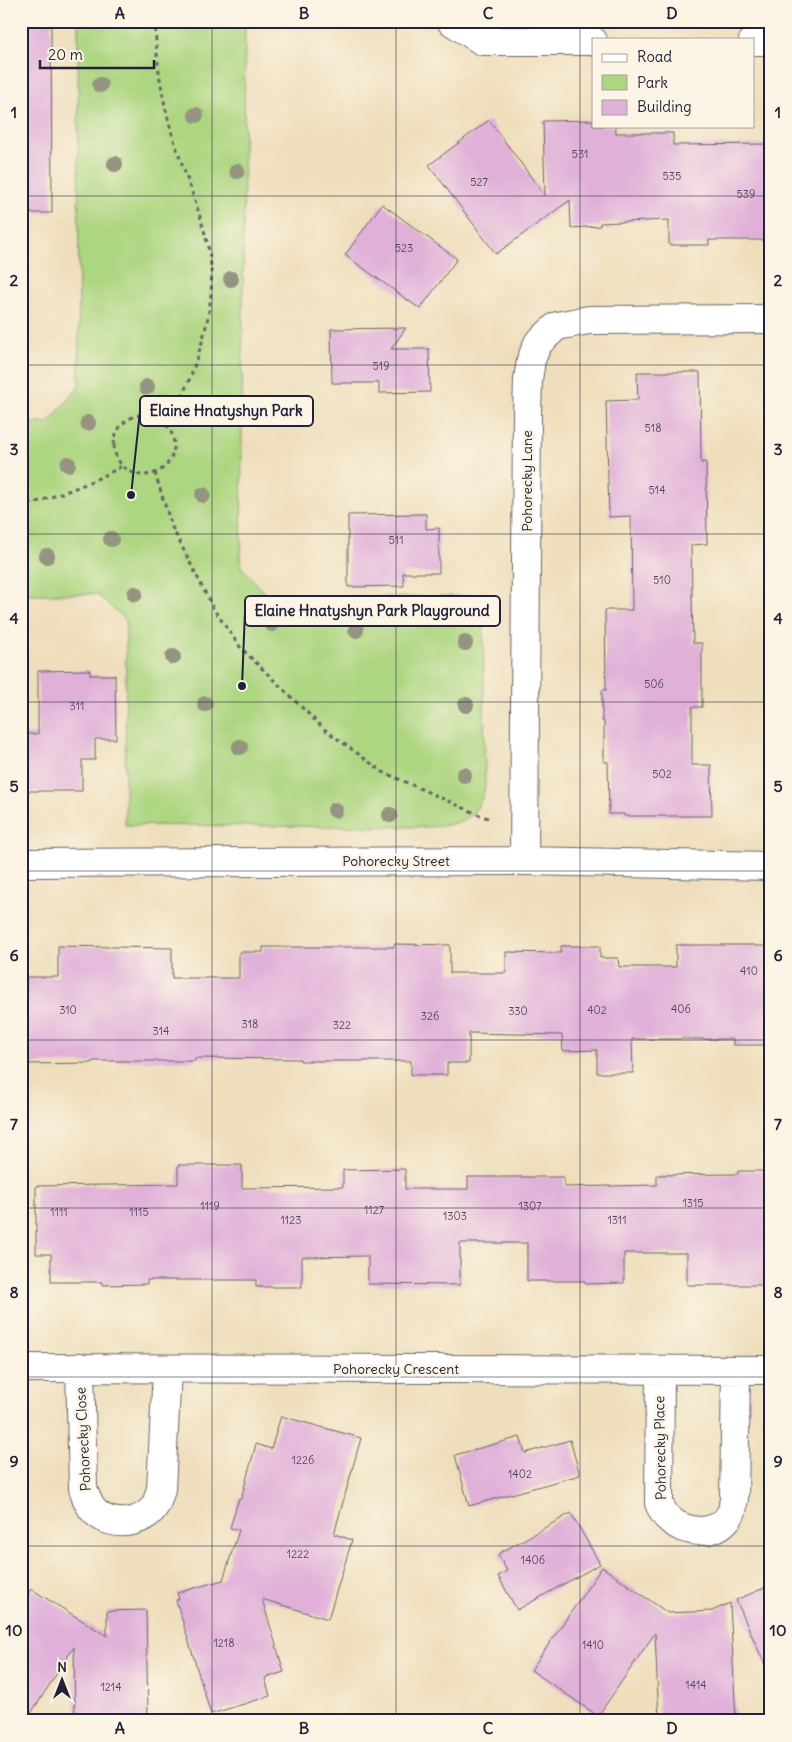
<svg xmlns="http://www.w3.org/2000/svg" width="792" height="1742" viewBox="0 0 792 1742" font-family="Delius,sans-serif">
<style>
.green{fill:#add681;stroke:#687c5e}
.building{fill:#e0b0d9}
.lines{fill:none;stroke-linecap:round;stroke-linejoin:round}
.minor-casing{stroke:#696468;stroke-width:30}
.path{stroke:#696468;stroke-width:3;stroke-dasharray:4 4;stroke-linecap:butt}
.minor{stroke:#fff;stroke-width:28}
.tree{fill:#959481}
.grid{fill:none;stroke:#22223b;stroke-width:1;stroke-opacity:0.55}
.labels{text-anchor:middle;stroke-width:5;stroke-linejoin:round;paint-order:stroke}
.number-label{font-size:11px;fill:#524662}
.street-label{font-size:14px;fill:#22223b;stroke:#fcf5e5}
.leader{fill:none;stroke:#22223b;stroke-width:2}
.callout-dot{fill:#22223b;stroke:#fcf5e5;stroke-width:2}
.callout{fill:#fcf5e5;stroke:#22223b;stroke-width:2}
.callout-label{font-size:15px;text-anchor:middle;font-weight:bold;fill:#22223b}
.neatline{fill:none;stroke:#22223b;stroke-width:2}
.grid-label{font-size:16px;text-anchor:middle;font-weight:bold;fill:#22223b}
</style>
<rect width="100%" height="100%" fill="#fcf5e5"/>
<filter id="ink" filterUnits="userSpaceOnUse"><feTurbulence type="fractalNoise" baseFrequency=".02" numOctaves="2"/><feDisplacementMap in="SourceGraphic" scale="10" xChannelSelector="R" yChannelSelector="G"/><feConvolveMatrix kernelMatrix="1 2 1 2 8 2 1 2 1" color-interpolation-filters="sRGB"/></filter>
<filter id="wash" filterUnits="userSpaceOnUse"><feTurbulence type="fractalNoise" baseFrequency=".0096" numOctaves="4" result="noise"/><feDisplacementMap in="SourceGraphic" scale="20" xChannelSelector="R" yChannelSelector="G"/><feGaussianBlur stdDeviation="1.12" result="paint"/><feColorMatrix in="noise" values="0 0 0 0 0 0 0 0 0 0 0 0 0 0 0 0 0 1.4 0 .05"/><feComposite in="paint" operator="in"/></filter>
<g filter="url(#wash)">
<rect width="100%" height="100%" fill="#eedebc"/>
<!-- green -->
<path class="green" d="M 78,21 L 245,21 L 241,567 L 270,598 L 483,596 L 485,786 C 479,820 458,825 428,827 L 125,825 L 126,620 L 97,594 L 21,594 L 21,423 L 48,423 L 79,387 Z"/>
<g id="blocks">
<!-- building -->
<path class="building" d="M 21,21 L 51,21 L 52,213 L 21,213 Z
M 489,120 L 545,196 L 543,121 L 593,120 L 593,126 L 615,126 L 616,133 L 673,133 L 673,145 L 771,144 L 771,216 L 766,216 L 767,240 L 709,240 L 709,245 L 669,245 L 669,220 L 600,223 L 600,226 L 571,228 L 570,200 L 496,254 L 429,165 Z
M 382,204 L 457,259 L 420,309 L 345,255 Z
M 406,328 L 391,349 L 429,349 L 430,392 L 379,393 L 379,383 L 332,383 L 331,329 Z
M 637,372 L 700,372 L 701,463 L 706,462 L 707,544 L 691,545 L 693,643 L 702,643 L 702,707 L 692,707 L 692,765 L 711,765 L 712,816 L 624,816 L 624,814 L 609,814 L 608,762 L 604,762 L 604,721 L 602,721 L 602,690 L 606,690 L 605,610 L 632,610 L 631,516 L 609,517 L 606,401 L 638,400 Z
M 426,514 L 426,529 L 439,528 L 439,573 L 403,573 L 404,586 L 348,587 L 348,515 Z
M 90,670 L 90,675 L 115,675 L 116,739 L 95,739 L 95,760 L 82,760 L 82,791 L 21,791 L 21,734 L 38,734 L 38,671 Z
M 394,944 L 450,945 L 450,973 L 506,973 L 506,952 L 561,953 L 561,946 L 600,946 L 600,958 L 618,958 L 619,967 L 676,967 L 676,945 L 755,945 L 755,946 L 771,946 L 771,1045 L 733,1045 L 733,1039 L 632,1039 L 633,1073 L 597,1073 L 597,1050 L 563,1051 L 562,1035 L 469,1033 L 469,1063 L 447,1063 L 447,1075 L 411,1075 L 411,1061 L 300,1061 L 300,1059 L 195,1058 L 195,1061 L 92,1061 L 92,1063 L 27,1064 L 26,977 L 58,977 L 58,946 L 172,948 L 172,978 L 239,978 L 239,952 L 263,952 L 263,947 L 394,947 Z
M 178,1165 L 242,1165 L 242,1188 L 343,1187 L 343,1170 L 405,1169 L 405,1189 L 468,1189 L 468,1177 L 564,1177 L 564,1187 L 657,1185 L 657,1175 L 738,1174 L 738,1171 L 771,1171 L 771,1285 L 687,1285 L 687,1253 L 624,1253 L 624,1283 L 585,1284 L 585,1281 L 527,1281 L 527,1243 L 460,1243 L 460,1285 L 368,1284 L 368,1256 L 302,1257 L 302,1287 L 256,1287 L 256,1280 L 147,1280 L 147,1284 L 102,1285 L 102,1282 L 51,1282 L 51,1254 L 36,1254 L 36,1186 L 178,1184 Z
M 281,1416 L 361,1438 L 334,1534 L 352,1540 L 328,1619 L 262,1599 L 284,1672 L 265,1678 L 270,1696 L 211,1714 L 176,1600 L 179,1599 L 177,1593 L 223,1580 L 239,1530 L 230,1528 L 239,1498 L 241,1499 L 256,1444 L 271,1449 Z
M 520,1437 L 525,1453 L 570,1440 L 580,1475 L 469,1506 L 455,1455 Z
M 571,1513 L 600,1564 L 517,1610 L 498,1576 L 507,1571 L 498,1554 Z
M 602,1567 L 668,1613 L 712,1611 L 730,1603 L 736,1721 L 659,1721 L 655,1633 L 598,1716 L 531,1670 Z
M 771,1585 L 771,1678 L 736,1600 Z
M 31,1589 L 107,1636 L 107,1611 L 146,1610 L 148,1719 L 75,1721 L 74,1647 L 26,1721 L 21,1721 L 21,1605 Z"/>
</g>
</g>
<g filter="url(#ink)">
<use href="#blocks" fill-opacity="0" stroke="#696468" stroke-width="1"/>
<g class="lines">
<defs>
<path id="minor" d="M 451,21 L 482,41 L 593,41
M 753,41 L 771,41
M 524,861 L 527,413 L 528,380 L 531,360 L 538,343 L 557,326 L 589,320 L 771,319
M 21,863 L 524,861 L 771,866
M 80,1367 L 83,1488 C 86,1497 88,1505 95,1512 C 112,1528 144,1525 156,1504 C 158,1500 159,1494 161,1489 L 167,1369
M 21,1368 L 771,1370
M 660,1370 L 659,1503 C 661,1508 663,1513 667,1517 C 684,1535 720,1538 732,1511 C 733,1508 733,1503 734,1499 L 736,1371"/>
</defs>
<!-- minor casing -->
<use href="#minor" class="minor-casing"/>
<!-- path -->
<path class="path" d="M 155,21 C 156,59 161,94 171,130 C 182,168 198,204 207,242 C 217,283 209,323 196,361 C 191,376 186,390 177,403 C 173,409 168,415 163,421
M114 445a30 30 0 1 1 60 0a30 30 0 1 1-60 0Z
M 155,473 L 172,527 L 214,610 L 241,648 L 324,729 L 383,772 L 484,817 L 491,818
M 21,507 C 56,496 90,484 122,466"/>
<!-- minor -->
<use href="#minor" class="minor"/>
</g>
<!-- trees -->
<g class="tree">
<circle cx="100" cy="85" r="8"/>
<circle cx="196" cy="115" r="8"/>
<circle cx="115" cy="164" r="8"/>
<circle cx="237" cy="171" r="8"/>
<circle cx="231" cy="279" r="8"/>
<circle cx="147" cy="387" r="8"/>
<circle cx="88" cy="423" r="8"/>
<circle cx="68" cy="464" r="8"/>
<circle cx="203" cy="495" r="8"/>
<circle cx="111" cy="539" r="8"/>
<circle cx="47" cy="556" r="8"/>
<circle cx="135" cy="594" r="8"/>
<circle cx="272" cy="624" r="8"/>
<circle cx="356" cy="630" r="8"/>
<circle cx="465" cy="643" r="8"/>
<circle cx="173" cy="657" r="8"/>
<circle cx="205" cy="704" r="8"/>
<circle cx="466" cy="705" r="8"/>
<circle cx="240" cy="747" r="8"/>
<circle cx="464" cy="775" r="8"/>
<circle cx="335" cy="810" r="8"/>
<circle cx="390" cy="815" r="8"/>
</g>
</g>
<!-- grid -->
<path class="grid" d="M 212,21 L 212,1721M 396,21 L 396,1721M 580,21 L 580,1721M 21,196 L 771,196M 21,365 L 771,365M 21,534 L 771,534M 21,702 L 771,702M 21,871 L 771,871M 21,1040 L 771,1040M 21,1208 L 771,1208M 21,1377 L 771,1377M 21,1546 L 771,1546"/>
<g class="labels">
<!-- number labels -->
<g class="number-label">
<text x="580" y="158">531</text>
<text x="672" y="180">535</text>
<text x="479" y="186">527</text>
<text x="746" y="198">539</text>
<text x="404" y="252">523</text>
<text x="381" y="370">519</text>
<text x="653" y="432">518</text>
<text x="657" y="494">514</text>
<text x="396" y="544">511</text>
<text x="662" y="584">510</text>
<text x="654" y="688">506</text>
<text x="77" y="710">311</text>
<text x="662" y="778">502</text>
<text x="749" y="975">410</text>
<text x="681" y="1013">406</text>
<text x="68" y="1014">310</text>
<text x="597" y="1014">402</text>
<text x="518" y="1015">330</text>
<text x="430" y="1020">326</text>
<text x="250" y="1028">318</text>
<text x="342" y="1029">322</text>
<text x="161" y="1035">314</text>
<text x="693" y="1207">1315</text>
<text x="210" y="1210">1119</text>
<text x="530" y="1210">1307</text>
<text x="374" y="1214">1127</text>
<text x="59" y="1216">1111</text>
<text x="139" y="1216">1115</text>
<text x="455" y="1220">1303</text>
<text x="291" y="1224">1123</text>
<text x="617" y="1224">1311</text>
<text x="303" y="1464">1226</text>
<text x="520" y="1478">1402</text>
<text x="298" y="1558">1222</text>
<text x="533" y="1564">1406</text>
<text x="224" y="1647">1218</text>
<text x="593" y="1649">1410</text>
<text x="696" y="1689">1414</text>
<text x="111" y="1691">1214</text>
</g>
<!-- street labels -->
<g class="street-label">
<text transform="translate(527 481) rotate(-90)" y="5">Pohorecky Lane</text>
<text x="396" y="866">Pohorecky Street</text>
<text x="396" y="1374">Pohorecky Crescent</text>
<text transform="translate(83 1439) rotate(-93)" y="5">Pohorecky Close</text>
<text transform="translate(660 1448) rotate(-91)" y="5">Pohorecky Place</text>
</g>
</g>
<!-- callouts -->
<path class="leader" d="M131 495L140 411M242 686L245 611"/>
<g class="callout-dot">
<circle cx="131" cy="495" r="5"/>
<circle cx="242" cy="686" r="5"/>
</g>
<g class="callout">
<rect x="140" y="396" width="173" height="30" rx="5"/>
<rect x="245" y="596" width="255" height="30" rx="5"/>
</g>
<g class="callout-label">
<text x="226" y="416">Elaine Hnatyshyn Park</text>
<text x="372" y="616">Elaine Hnatyshyn Park Playground</text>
</g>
<!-- margin -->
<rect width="792" height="1742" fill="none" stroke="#fcf5e5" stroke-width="55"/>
<!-- legend -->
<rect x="592" y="38" width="162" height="90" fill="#fcf5e5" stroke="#a5a1a1"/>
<rect x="602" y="54" width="25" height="8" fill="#ffffff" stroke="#a5a1a1"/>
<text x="637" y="62" font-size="15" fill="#22223b">Road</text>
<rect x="602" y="75" width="25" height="15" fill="#add681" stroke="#a5a1a1"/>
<text x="637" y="88" font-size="15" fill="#22223b">Park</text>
<rect x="602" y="100" width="25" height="15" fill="#e0b0d9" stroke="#a5a1a1"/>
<text x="637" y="112" font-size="15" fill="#22223b">Building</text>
<!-- north arrow -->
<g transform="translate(62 1680)" stroke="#fcf5e5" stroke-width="4" paint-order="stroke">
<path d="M0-4L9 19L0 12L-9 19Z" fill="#22223b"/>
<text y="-8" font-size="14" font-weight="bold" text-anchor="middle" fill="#22223b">N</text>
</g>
<!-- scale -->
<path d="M40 60v8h114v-8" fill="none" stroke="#22223b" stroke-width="2.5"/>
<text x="48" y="60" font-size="15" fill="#22223b" stroke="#fcf5e5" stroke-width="4" paint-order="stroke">20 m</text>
<rect x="28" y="28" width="736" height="1686" class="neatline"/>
<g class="grid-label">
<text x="120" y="19">A</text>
<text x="304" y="19">B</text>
<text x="488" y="19">C</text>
<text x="672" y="19">D</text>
<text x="14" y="118">1</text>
<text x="778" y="118">1</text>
<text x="14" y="286">2</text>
<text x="778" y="286">2</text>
<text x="14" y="455">3</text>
<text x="778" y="455">3</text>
<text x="14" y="624">4</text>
<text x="778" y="624">4</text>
<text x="14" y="792">5</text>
<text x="778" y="792">5</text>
<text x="14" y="961">6</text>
<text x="778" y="961">6</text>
<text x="14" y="1130">7</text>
<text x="778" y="1130">7</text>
<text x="14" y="1298">8</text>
<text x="778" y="1298">8</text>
<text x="14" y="1467">9</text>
<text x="778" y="1467">9</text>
<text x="14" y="1636">10</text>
<text x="778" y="1636">10</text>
<text x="120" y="1734">A</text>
<text x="304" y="1734">B</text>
<text x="488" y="1734">C</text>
<text x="672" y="1734">D</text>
</g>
</svg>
